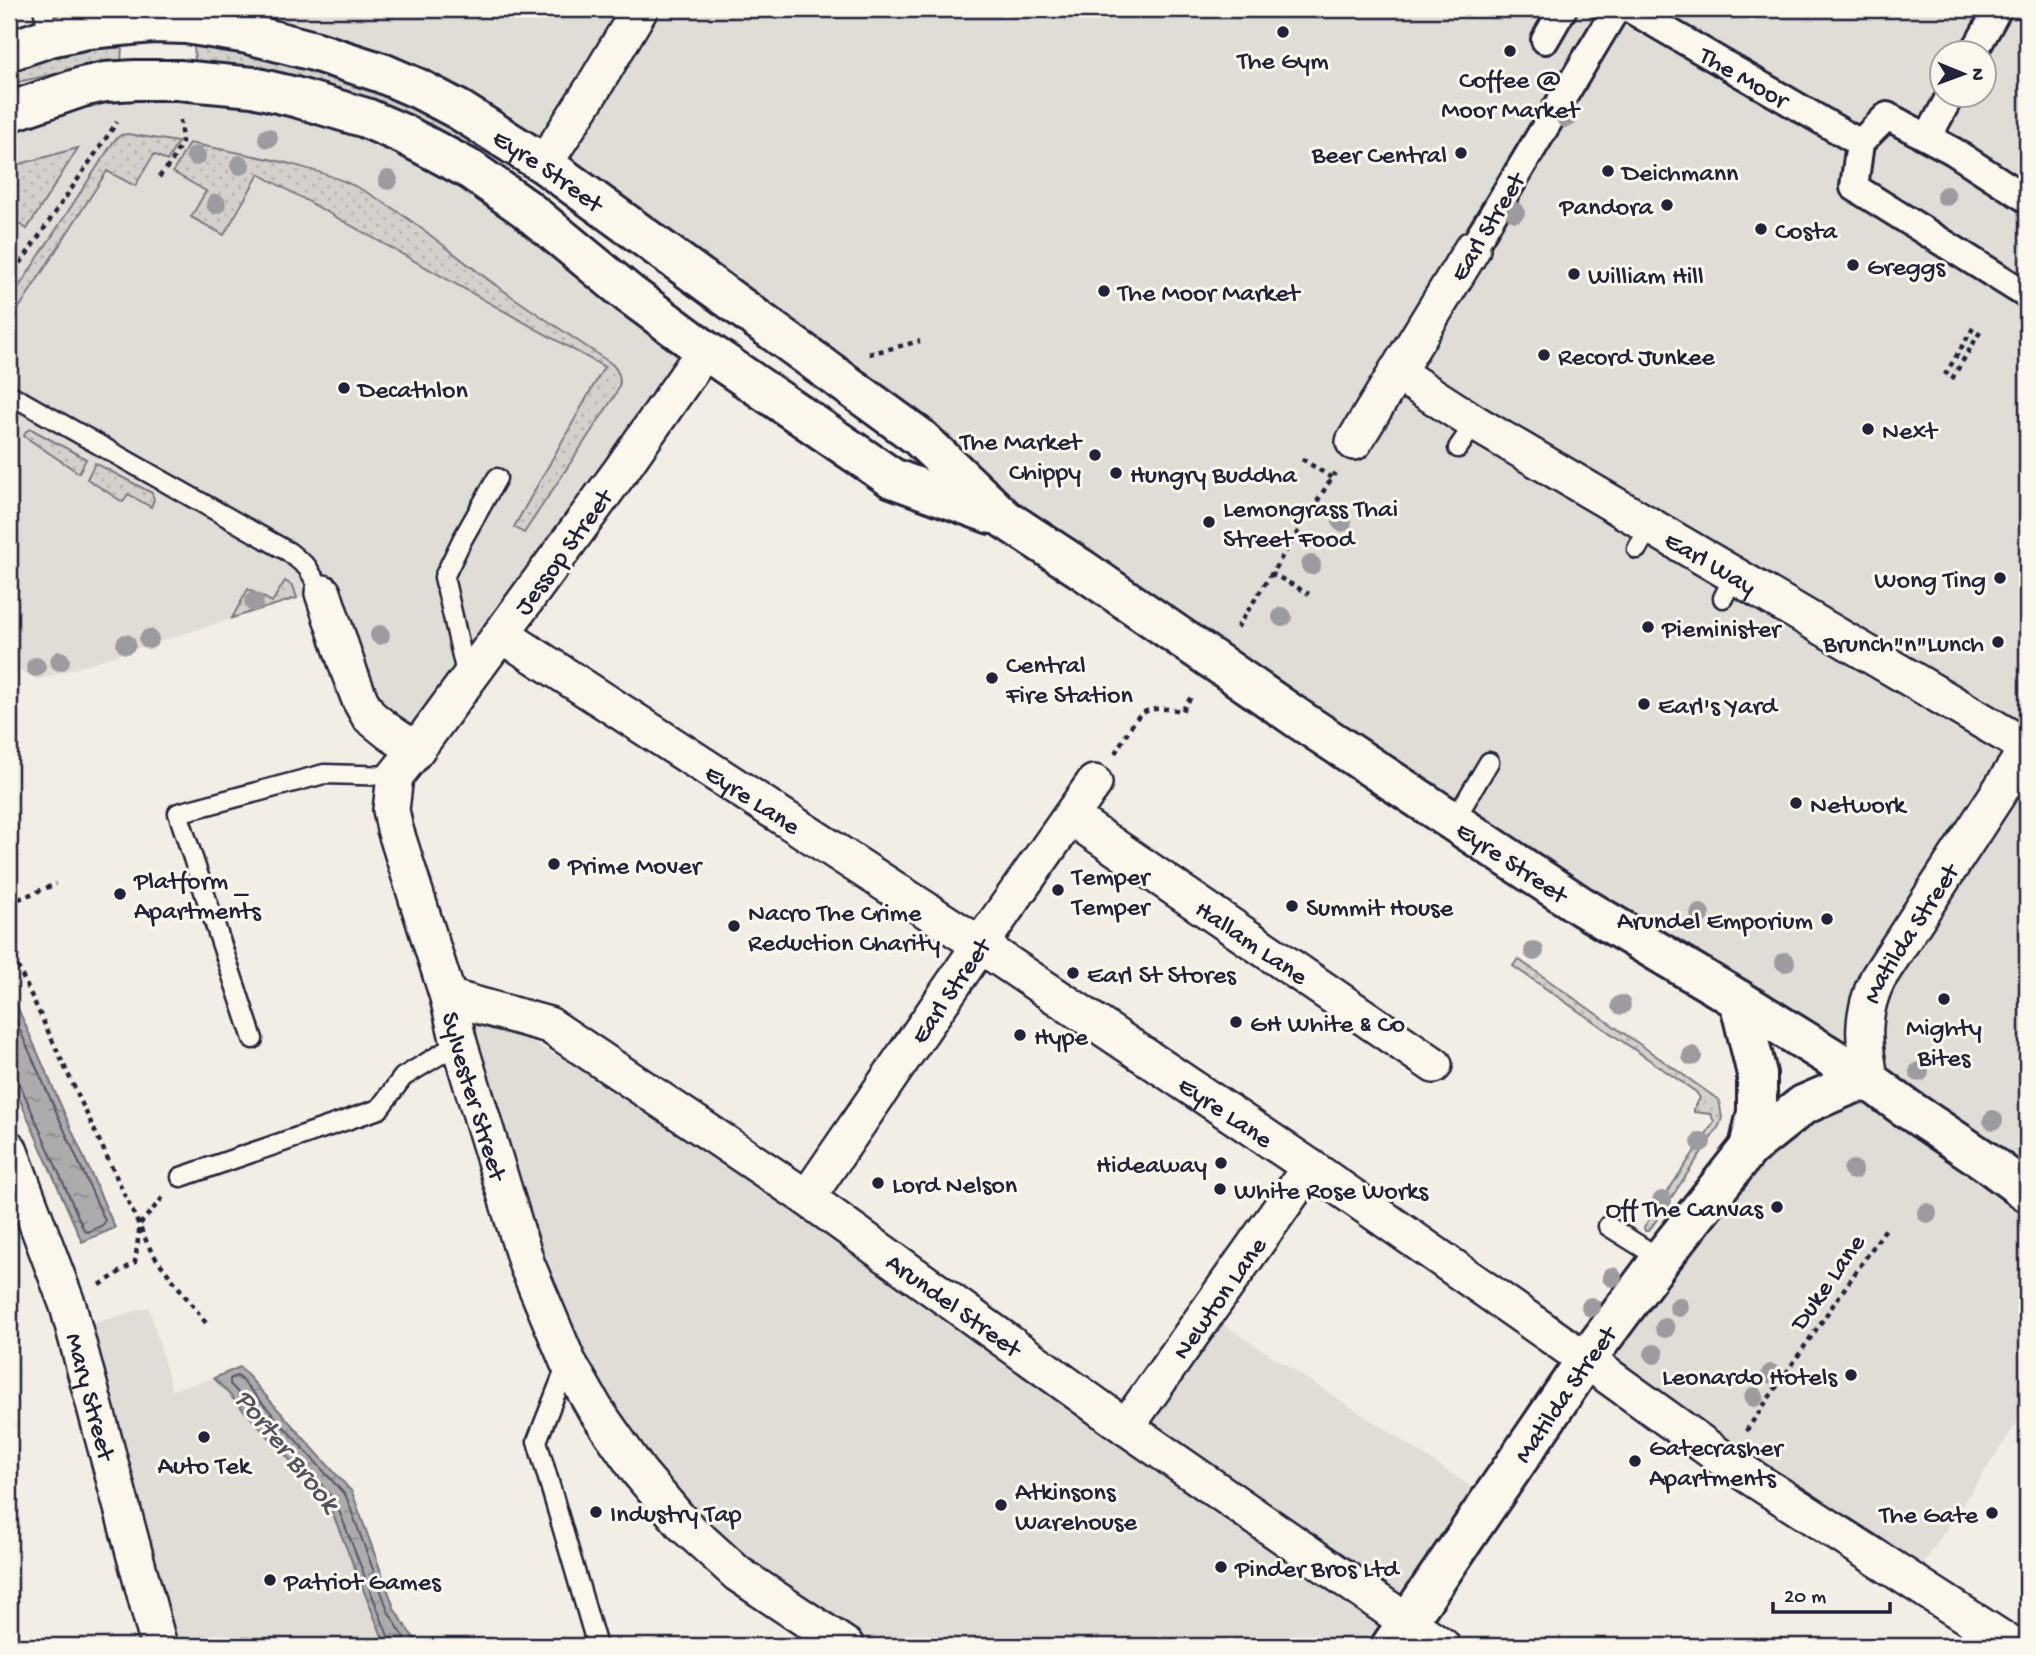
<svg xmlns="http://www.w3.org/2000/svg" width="2036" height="1655" viewBox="0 0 2036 1655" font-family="'Gochi Hand',sans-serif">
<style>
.built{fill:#e0dcd6;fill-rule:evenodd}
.grass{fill:url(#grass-dots);stroke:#7b7a84;stroke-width:2}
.water{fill:url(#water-ripples);stroke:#76747f;stroke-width:2}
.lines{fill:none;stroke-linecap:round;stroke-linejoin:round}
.shore{stroke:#5a5969;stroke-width:2}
.service-casing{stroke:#22223b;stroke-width:23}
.pedestrian-casing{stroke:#22223b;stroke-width:32}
.minor-casing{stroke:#22223b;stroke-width:40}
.tertiary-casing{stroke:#22223b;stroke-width:44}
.path{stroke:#22223b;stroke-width:4.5;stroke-dasharray:5 5;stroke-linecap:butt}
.service{stroke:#fbf7ec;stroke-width:18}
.pedestrian{stroke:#fbf7ec;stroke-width:26}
.minor{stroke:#fbf7ec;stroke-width:35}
.tertiary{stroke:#fbf7ec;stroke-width:38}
.tree{fill:#9d9b9f}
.poi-dot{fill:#22223b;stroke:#fbf7ec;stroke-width:2.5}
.labels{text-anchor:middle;stroke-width:6;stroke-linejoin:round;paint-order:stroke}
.poi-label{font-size:26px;fill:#22223b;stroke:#fbf7ec;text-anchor:start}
.street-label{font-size:26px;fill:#22223b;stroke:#fbf7ec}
.water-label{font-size:28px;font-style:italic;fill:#535263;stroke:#fbf7ec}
</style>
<defs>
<pattern id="grass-dots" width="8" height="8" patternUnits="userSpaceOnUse" patternTransform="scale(1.75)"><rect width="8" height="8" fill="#d4d1cc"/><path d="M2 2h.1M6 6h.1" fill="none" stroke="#b6b3b0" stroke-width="1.8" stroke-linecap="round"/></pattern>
<pattern id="water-ripples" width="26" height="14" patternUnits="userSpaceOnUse" patternTransform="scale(1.75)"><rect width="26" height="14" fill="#aeabad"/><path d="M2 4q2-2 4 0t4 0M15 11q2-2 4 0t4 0" fill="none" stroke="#8d8b8e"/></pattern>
</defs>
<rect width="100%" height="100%" fill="#f2eee5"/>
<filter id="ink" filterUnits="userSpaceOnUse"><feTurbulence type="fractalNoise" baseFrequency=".0143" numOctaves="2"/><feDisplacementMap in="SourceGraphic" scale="14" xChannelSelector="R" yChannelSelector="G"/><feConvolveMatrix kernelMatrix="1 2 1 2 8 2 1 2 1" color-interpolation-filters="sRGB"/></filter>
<g filter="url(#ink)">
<!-- built -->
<path class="built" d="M 163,9 L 2027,9 L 2027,1407 L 1918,1572 L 1586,1360 L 1749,1148 L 1845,1087 L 1503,854 L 544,164 ZM 1941,52 L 1983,52 L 1983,94 L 1941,94 Z
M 82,87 L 366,118 L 705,350 L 416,750 L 389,732 L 323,593 L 297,598 L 38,680 L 9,664 L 9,112 Z
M 448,997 L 591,1074 L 1128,1441 L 1212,1317 L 1406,1443 L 1478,1492 L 1376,1646 L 846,1646 L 784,1605 L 595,1409 Z
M 149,1307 L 172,1390 L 214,1378 L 301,1472 L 330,1507 L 386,1646 L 159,1646 L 74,1329 Z"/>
<!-- grass -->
<path class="grass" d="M 194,44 L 265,53 L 428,107 L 489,146 L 474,148 L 457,142 L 274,74 L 236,65 L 195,61 Z
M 122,47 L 121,63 L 45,76 L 9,84 L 9,69 L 14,67 L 95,48 Z
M 128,134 L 178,142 L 167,161 L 154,154 L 135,186 L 107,171 L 12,319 L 9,317 L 9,302 L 114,141 L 121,135 Z
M 189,143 C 244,154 319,165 368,193 C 414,219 455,256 497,286 C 535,313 574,338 612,364 C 624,377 621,386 612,400 L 524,533 L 514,527 L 604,367 L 259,174 L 224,235 L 191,217 L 206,191 L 173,172 Z
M 78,148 L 27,229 L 9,217 L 9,167 Z
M 31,429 L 86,459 L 79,473 L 24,436 L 26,431 Z
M 95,463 L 152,493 L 154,500 L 151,507 L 128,494 L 123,502 L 87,479 Z
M 285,581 L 293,586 L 297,598 L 232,618 L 248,589 L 272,602 Z
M 1518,959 L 1719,1100 L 1722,1118 L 1719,1126 L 1649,1231 L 1645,1231 L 1644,1227 L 1714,1122 L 1711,1114 L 1694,1112 L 1694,1109 L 1700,1098 L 1696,1092 L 1513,966 Z"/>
<!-- water -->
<path class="water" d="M 9,988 L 115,1228 L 82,1242 L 9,1075 Z
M 240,1367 L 352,1492 L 395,1610 L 410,1633 L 422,1646 L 386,1646 L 330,1507 L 301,1472 L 214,1378 Z"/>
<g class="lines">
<!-- shore -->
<path class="shore" d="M 9,1006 L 105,1221 L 103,1225 L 88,1232 L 84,1230 L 18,1080 L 14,1076 L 9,1075
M 392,1646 L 336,1503 L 307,1468 L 230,1384 L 230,1379 L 236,1376 L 239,1377 L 346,1496 L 389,1613 L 404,1637 L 413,1646"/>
<defs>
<path id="service" d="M 43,9 L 50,37
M 9,394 L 289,552 L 307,567 L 323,593
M 1458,448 L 1475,423
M 1637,549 L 1651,525
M 1723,598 L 1735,574
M 467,678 L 444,577 L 462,540 L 497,478
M 1454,821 L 1489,762
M 253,1039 L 178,813 L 324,774 L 395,776
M 181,1177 L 379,1109 L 403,1077 L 459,1043
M 1608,1226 L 1661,1259
M 568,1362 L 537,1441 L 597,1646"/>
<g id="pedestrian">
<path id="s1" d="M 1630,9 L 1860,143 L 1887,116 L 1953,151 L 2027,199"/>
<path d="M 1545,40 L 1563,9"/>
<path d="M 1974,52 L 1998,9"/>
<path d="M 1928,137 L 1951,94"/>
<path d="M 1860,143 L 1854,187 L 2027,295"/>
<path d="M 1472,249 L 1616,9"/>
</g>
<g id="minor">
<path d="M 544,164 L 593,88 L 640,9"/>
<path id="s2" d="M 705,350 L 622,469 L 416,750 L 395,776 L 391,810 L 395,829 L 448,997 L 459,1043 L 527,1265 L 568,1362 L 595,1409 L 639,1472 L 684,1525 L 738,1574 L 846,1646"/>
<path id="s3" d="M 1396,372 L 1475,423 L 2027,747"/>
<path d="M 1354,442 L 1472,249"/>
<path d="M 323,593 L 350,674 L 360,700 L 369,716 L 389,732 L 416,750"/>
<path id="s4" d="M 501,634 L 980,945 L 1310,1167 L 1586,1360 L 1726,1461 L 2013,1646"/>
<path id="s5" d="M 1071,817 L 1434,1065"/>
<path id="s6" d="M 448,997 L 549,1025 L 807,1198 L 1126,1427 L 1442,1646"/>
<path id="s7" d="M 1871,1082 C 1863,1043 1860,1014 1878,978 L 2027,749"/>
<path id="s8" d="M 9,1149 L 68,1306 L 159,1646"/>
<path id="s9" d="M 807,1198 L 980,945 L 1094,783"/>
<path id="s10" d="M 1126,1427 L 1310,1167"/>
</g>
<g id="tertiary">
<path id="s11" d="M 9,51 L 50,37 L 88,29 L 153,23 L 186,24 L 248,34 L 314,51 L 382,73 L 419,89 L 459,110 L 544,164 L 919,437 L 1005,519 L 1083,570 L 1300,720 L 1581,906 L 1739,1000 L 1871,1082 L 1902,1105 L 1984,1160 L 2027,1192"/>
<path d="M 9,112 L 82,87 L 105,82 L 135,80 L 179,80 L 253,87 L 295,97 L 366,118 L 403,134 L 471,170 L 525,208 L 628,293 L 705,350 L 892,478 L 991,514"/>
<path d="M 1739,1000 L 1757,1074 L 1757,1112 L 1749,1148"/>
<path id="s12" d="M 1391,1646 L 1586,1360 L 1661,1259 L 1749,1148 L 1803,1105 L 1845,1087 L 1856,1083 L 1871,1082"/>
</g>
</defs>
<!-- service casing -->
<use href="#service" class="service-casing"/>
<!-- pedestrian casing -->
<use href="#pedestrian" class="pedestrian-casing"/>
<!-- minor casing -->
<use href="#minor" class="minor-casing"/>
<!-- tertiary casing -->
<use href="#tertiary" class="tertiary-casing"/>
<!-- path -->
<path class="path" d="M 159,177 L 171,163 L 182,142 L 180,120
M 9,280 L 117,122
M 869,354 L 920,341
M 1945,375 L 1973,328
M 1952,379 L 1980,332
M 1302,459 L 1332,478
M 1271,573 L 1309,594
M 1237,628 L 1335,473
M 1115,753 C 1121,744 1134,719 1141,714 C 1152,706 1170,709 1182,711 L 1193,694
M 9,903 L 56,884
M 9,948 L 152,1253 L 206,1323
M 100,1285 L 135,1262 L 140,1224 L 164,1196
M 1746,1431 L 1887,1227"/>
<!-- service -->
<use href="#service" class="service"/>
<!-- pedestrian -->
<use href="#pedestrian" class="pedestrian"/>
<!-- minor -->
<use href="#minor" class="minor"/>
<!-- tertiary -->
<use href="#tertiary" class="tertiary"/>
</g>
<!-- trees -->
<g class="tree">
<circle cx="1566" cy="118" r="10"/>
<circle cx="268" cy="138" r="10"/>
<circle cx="196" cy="156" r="10"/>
<circle cx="240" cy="165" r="10"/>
<circle cx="388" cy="180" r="10"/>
<circle cx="1946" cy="196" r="10"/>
<circle cx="216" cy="204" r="10"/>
<circle cx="1515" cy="212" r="10"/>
<circle cx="1342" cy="522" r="10"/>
<circle cx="1311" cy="565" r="10"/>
<circle cx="254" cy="602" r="10"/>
<circle cx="1282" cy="617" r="10"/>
<circle cx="380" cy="635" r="10"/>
<circle cx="149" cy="639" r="10"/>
<circle cx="126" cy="644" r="10"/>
<circle cx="60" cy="661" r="10"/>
<circle cx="36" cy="667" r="10"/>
<circle cx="1700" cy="914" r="10"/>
<circle cx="1534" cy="951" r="10"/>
<circle cx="1785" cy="962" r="10"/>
<circle cx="1621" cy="1005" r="10"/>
<circle cx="1692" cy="1056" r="10"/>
<circle cx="1919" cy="1072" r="10"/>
<circle cx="1993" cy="1120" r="10"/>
<circle cx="1701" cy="1142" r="10"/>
<circle cx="1853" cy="1170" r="10"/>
<circle cx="1662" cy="1201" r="10"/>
<circle cx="1927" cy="1213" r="10"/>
<circle cx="1612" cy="1277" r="10"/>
<circle cx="1591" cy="1307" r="10"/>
<circle cx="1679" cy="1307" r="10"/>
<circle cx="1665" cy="1328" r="10"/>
<circle cx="1654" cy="1354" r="10"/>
<circle cx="1771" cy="1374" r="10"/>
<circle cx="1754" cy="1397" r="10"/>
</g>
</g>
<!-- markers -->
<g class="poi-dot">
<circle cx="1283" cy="32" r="7"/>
<circle cx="1510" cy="51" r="7"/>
<circle cx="1461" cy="153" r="7"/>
<circle cx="1608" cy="171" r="7"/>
<circle cx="1667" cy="205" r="7"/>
<circle cx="1761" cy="229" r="7"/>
<circle cx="1853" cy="265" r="7"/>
<circle cx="1574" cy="274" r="7"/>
<circle cx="1104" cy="291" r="7"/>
<circle cx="1544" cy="355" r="7"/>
<circle cx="344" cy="388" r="7"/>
<circle cx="1868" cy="429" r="7"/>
<circle cx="1095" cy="455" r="7"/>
<circle cx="1116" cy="473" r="7"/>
<circle cx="1209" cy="522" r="7"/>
<circle cx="2000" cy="578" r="7"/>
<circle cx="1648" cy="627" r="7"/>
<circle cx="1998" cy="642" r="7"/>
<circle cx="992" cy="678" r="7"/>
<circle cx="1644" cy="704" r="7"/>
<circle cx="1796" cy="803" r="7"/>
<circle cx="554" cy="864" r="7"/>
<circle cx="1058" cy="890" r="7"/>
<circle cx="120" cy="894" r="7"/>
<circle cx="1292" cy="906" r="7"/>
<circle cx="1827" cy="919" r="7"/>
<circle cx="734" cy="926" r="7"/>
<circle cx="1073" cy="973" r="7"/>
<circle cx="1944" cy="999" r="7"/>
<circle cx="1236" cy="1022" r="7"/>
<circle cx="1020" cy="1035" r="7"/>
<circle cx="1221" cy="1163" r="7"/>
<circle cx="878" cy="1183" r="7"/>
<circle cx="1220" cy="1189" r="7"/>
<circle cx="1777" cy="1207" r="7"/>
<circle cx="1851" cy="1375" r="7"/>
<circle cx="204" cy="1437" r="7"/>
<circle cx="1635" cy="1461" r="7"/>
<circle cx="1001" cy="1505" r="7"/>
<circle cx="596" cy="1512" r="7"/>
<circle cx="1992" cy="1513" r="7"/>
<circle cx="1221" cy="1567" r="7"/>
<circle cx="270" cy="1580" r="7"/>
</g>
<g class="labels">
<!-- poi labels -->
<g class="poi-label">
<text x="1283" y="68" text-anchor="middle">The Gym</text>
<text x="1510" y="87" text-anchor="middle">Coffee @<tspan x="1510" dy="30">Moor Market</tspan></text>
<text x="1447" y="162" text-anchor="end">Beer Central</text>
<text x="1622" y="180">Deichmann</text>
<text x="1653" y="214" text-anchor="end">Pandora</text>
<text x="1775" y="238">Costa</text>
<text x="1867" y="274">Greggs</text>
<text x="1588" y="283">William Hill</text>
<text x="1118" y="300">The Moor Market</text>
<text x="1558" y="364">Record Junkee</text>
<text x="358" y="397">Decathlon</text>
<text x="1882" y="438">Next</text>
<text x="1081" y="449" text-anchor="end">The Market<tspan x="1081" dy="30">Chippy</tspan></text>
<text x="1130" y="482">Hungry Buddha</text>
<text x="1223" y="516">Lemongrass Thai<tspan x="1223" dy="30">Street Food</tspan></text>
<text x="1986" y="587" text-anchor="end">Wong Ting</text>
<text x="1662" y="636">Pieminister</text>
<text x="1984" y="651" text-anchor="end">Brunch"n"Lunch</text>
<text x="1006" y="672">Central<tspan x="1006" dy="30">Fire Station</tspan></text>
<text x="1658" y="713">Earl's Yard</text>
<text x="1810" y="812">Network</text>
<text x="568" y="873">Prime Mover</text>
<text x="1072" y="884">Temper<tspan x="1072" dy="30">Temper</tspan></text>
<text x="134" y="888">Platform _<tspan x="134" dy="30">Apartments</tspan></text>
<text x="1306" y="915">Summit House</text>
<text x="748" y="920">Nacro The Crime<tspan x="748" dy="30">Reduction Charity</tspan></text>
<text x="1813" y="928" text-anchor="end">Arundel Emporium</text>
<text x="1087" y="982">Earl St Stores</text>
<text x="1250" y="1031">GH White &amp; Co</text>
<text x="1944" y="1035" text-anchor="middle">Mighty<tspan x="1944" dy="30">Bites</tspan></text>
<text x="1034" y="1044">Hype</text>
<text x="1207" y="1172" text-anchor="end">Hideaway</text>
<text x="892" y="1192">Lord Nelson</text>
<text x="1234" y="1198">White Rose Works</text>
<text x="1763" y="1216" text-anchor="end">Off The Canvas</text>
<text x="1837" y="1384" text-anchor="end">Leonardo Hotels</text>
<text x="1649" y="1455">Gatecrasher<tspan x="1649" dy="30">Apartments</tspan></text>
<text x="204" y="1473" text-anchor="middle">Auto Tek</text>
<text x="1015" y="1499">Atkinsons<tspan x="1015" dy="30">Warehouse</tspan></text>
<text x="610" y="1521">Industry Tap</text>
<text x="1978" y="1522" text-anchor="end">The Gate</text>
<text x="1235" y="1576">Pinder Bros Ltd</text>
<text x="284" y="1589">Patriot Games</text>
</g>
<!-- street labels -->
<g class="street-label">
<text dy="9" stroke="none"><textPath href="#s1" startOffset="133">The Moor</textPath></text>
<text dy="9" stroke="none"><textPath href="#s11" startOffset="576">Eyre Street</textPath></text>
<text transform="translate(1486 226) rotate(-59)" y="9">Earl Street</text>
<text transform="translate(562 551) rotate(-54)" y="9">Jessop Street</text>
<text dy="9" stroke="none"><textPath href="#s3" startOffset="368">Earl Way</textPath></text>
<text dy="9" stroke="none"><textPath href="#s4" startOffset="301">Eyre Lane</textPath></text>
<text dy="9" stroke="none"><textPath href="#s11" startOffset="1764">Eyre Street</textPath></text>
<text dy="9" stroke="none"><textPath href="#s7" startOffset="161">Matilda Street</textPath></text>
<text dy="9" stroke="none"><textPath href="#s5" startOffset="220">Hallam Lane</textPath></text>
<text dy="9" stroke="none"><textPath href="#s9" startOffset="252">Earl Street</textPath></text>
<text dy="9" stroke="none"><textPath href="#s2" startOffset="859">Sylvester Street</textPath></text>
<text dy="9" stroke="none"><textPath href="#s4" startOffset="868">Eyre Lane</textPath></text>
<text transform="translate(1826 1281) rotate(-55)" y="9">Duke Lane</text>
<text dy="9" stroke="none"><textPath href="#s10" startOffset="159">Newton Lane</textPath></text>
<text dy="9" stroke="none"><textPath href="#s6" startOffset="597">Arundel Street</textPath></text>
<text dy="9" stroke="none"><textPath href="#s12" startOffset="306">Matilda Street</textPath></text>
<text dy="9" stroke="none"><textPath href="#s8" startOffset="261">Mary Street</textPath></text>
</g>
<!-- water labels -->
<g class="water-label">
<text transform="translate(289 1449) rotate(51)" y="10">Porter Brook</text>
</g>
</g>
<!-- margin -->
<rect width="2036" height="1655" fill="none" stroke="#fbf7ec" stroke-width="35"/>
<rect x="18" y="18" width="2001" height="1620" fill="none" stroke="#22223b" stroke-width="2.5" filter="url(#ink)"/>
<!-- north arrow -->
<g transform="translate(1963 74) rotate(91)"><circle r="33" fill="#fbf7ec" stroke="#a4a2a5" stroke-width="2"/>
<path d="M0-5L12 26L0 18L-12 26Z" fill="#22223b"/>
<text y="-10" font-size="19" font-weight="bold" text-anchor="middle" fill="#22223b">N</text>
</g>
<!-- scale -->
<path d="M1773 1602v10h117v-10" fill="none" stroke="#22223b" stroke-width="3.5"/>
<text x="1784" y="1602" font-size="21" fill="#22223b" stroke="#fbf7ec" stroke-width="5" paint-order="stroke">20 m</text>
</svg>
